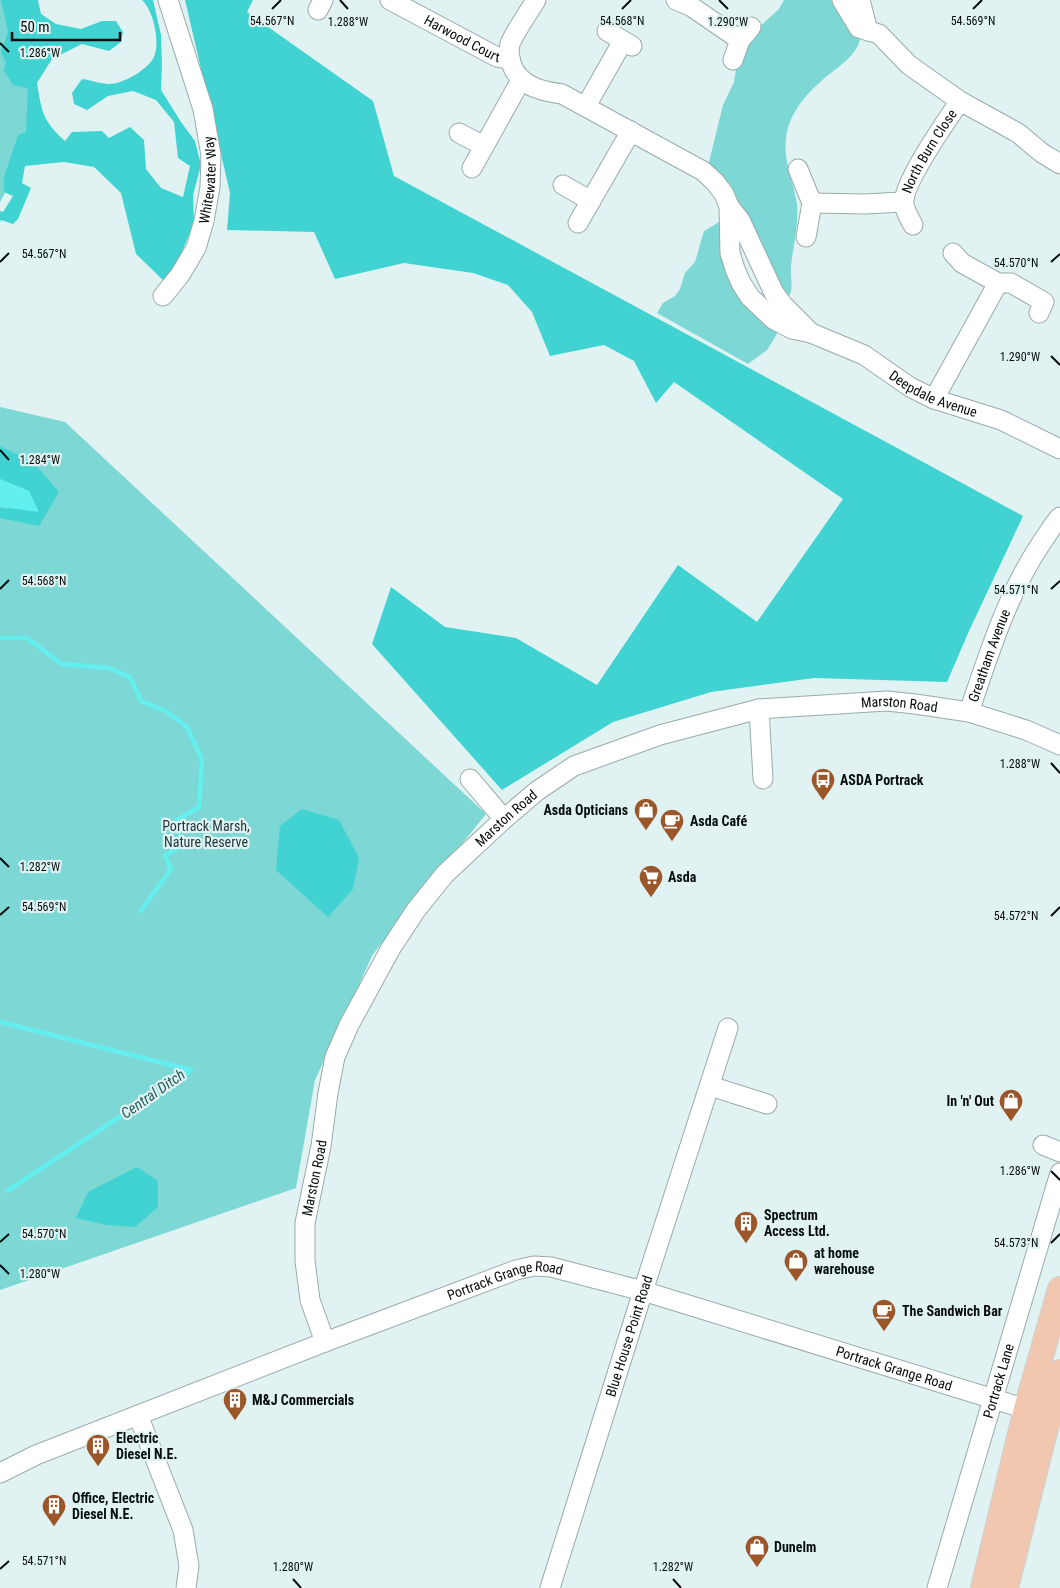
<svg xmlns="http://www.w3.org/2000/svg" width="1060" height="1588" viewBox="0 0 1060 1588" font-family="'Roboto Condensed',sans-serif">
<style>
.green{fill:#7cd7d5}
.forest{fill:#40d3d1}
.water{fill:#63efee}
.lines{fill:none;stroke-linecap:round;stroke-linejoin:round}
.stream{stroke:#63efee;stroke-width:4.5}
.minor-casing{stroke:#9aa;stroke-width:21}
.major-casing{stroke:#cdcfcf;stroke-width:26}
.minor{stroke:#fff;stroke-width:19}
.major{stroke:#f1c8af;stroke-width:24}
.ticks{fill:none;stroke:#070d0d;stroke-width:2}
.labels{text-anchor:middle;stroke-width:4.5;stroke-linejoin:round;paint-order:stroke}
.street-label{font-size:14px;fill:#070d0d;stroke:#e0f3f2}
.poi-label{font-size:14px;font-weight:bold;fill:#070d0d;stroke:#e0f3f2;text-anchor:start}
.park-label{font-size:14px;fill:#1f3737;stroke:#e0f3f2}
.water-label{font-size:15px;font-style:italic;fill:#215c5b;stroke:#e0f3f2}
.ticks-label{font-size:12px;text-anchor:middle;fill:#070d0d;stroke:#e0f3f2;stroke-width:4.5;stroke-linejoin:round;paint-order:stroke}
</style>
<rect width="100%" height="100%" fill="#e0f3f2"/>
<!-- green -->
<path class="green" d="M 0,0 L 13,0 L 30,55 L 30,120 L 20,167 L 0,202 Z
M 784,0 L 833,0 L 848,26 L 860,40 C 856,55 839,67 827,76 C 808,92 789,112 786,138 C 783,162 794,182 797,205 C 799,225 793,246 791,266 C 790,275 794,288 789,296 C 789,297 788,298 787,299 L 731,186 L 720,174 L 708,166 L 723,105 L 734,82 L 737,64 L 758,28 L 779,9 Z
M 719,222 L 739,297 L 751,312 L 776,332 L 777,334 L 767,350 L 748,364 L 657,313 L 663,303 L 675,296 L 680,289 L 685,273 L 695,262 L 704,231 Z
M 0,407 L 65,422 L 486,814 L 373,954 L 315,1080 L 296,1188 L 0,1290 Z"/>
<!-- forest -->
<path class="forest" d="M 1,0 L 38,0 L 41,14 L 56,24 L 81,29 L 102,21 L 116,21 L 123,32 L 121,42 L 109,51 L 82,44 L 52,59 L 37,83 C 42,112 42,120 65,141 L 72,132 L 102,131 L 109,138 L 130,127 L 144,140 L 146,169 L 161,188 L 183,197 L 190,166 L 178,158 L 174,122 L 156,100 L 133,91 L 108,96 L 87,110 L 74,104 L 72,93 L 82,79 C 91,80 101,84 109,84 C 123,84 145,71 153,59 C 161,45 154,11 142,0 L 153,0 L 161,35 L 162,64 L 161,90 L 181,122 L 195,141 L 201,165 L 193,195 L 194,223 L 181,254 L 165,282 L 136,254 L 121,193 L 94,167 L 64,162 L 25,166 L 22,183 L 31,188 L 18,219 L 13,224 L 1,220 L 0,222 L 0,211 L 3,212 L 13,196 L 4,192 L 4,177 L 18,135 L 26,132 L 28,88 L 13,85 L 4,71 L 6,62 L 1,52 L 8,32 Z
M 185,0 L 253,0 L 247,12 L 373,101 L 394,176 L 1023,516 L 969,631 L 947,682 L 814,678 L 711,692 L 613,722 L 502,790 L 372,644 L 391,587 L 445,627 L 516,638 L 597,685 L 678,565 L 757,622 L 843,499 L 674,382 L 656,403 L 634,361 L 604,345 L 550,356 L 532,312 L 508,285 L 473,273 L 404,263 L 335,279 L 314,232 L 227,230 L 230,193 Z
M 0,446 L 33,462 L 59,492 L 39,526 L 0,518 L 0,507 L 6,509 L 29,491 L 0,479 Z
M 302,809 L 339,820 L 359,858 L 353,889 L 328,917 L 276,870 L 280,826 Z
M 137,1167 L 158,1181 L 158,1207 L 135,1227 L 107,1225 L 76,1218 L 88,1192 Z"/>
<!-- water -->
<path class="water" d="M 0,479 L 29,491 L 39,512 L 0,507 Z"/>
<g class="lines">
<!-- stream -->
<path class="stream" d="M 0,638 L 27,638 L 62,664 L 109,668 L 130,677 L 141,701 L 166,711 L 187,727 L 202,760 L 199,807 L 177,820 L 182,846 L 165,855 L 171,869 L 141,911
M 0,1022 L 191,1070 L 7,1191"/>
<defs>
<g id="minor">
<path id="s1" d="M 390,0 L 497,57 L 510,59"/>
<path d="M 536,0 C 529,12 515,31 510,44 C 508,50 510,58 511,63 C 519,86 540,91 562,94 L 703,171 L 715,182 L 724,194 L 729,206 L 740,220 L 774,293 L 783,305 L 811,333"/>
<path d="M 676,0 L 692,7 L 740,40"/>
<path d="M 842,0 L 859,28 L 879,34 L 909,65 L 960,101 L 1018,133 L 1042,153 L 1060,164"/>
<path d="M 860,0 L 868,31"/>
<path d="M 318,10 L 323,0"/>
<path d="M 607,31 L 632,46"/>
<path d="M 733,60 L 740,40 L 751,27"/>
<path d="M 586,106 L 623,41"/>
<path d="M 459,133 L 484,146"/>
<path d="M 472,168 L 521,80"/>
<path d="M 798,169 L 812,203 L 806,237"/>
<path d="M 563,185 L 591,201"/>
<path d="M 812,203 L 865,204 L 903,202"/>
<path id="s2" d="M 729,206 L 730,253 L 735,269 L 741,283 L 750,297 L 773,319 L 792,329 L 811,333 L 864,355 L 910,387 L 934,399 L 1001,420 L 1060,449"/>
<path d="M 578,223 L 631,131"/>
<path id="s3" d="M 913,225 C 910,219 905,211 904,204 C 902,184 947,120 960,101"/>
<path d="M 953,253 L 962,263 L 998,283 L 1011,283 L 1044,302 L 1039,313"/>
<path id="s4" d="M 163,296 L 180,275 L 196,248 L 204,221 L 210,187 L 211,155 L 203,109 L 168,0"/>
<path d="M 934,399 L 998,283"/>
<path d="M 759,709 L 763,779"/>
<path id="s5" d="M 969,712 C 989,654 1007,594 1042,542 C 1048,534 1053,524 1060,517"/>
<path d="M 470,779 L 504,819"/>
<path d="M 710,1086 L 767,1104"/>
<path d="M 1043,1145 L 1060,1152"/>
<path id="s6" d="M 325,1342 L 310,1300 L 305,1261 L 305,1223 L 321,1146 L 328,1093 L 335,1057 L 349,1025 L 391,948 L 416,910 L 445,874 L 504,819 L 537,791 L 574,766 L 660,735 L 759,709 L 887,701 L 915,704 L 969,712 L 1026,730 L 1060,745"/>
<path d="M 138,1415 L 183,1530 L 189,1566 L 186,1588"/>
<path id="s7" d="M 0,1473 L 36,1455 L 325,1342 L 516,1270 L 534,1266 L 551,1267 L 643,1291 L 1026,1409"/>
<path id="s8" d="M 550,1588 L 643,1291 L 728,1028"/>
<path id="s9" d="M 937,1588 L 1060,1173"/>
</g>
<path id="major" d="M 983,1588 L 1026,1409 L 1060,1289
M 1006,1588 L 1060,1372"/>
</defs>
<!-- minor casing -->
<use href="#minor" class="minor-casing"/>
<!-- major casing -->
<use href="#major" class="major-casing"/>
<!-- minor -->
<use href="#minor" class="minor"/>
<!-- major -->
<use href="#major" class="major"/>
</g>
<!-- ticks -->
<path class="ticks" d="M 340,0 L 348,9M 719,0 L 728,9M 272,9 L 281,0M 622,9 L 631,0M 973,9 L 982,0M 0,43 L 9,52M 0,262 L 9,253M 1051,262 L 1060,254M 1051,356 L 1060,365M 0,450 L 9,460M 0,589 L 9,580M 1051,589 L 1060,581M 1051,763 L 1060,773M 0,858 L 9,867M 0,915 L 9,907M 1051,916 L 1060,907M 1051,1171 L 1060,1180M 0,1242 L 9,1234M 1051,1243 L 1060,1234M 0,1265 L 9,1274M 0,1569 L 9,1561M 293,1579 L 301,1588M 673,1579 L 681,1588"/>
<!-- icons -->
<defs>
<symbol id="bus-pin" viewBox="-11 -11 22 30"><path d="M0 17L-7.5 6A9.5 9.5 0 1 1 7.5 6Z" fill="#9b5629" stroke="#e0f3f2"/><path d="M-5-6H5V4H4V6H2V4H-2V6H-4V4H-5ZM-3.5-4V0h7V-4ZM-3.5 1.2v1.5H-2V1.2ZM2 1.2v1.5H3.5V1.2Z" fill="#fff"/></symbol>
<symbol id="shop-pin" viewBox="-11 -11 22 30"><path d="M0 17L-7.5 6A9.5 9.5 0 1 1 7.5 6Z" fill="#9b5629" stroke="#e0f3f2"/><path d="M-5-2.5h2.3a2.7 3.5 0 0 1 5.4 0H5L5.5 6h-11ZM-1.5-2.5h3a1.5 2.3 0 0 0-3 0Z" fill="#fff"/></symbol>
<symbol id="cafe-pin" viewBox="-11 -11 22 30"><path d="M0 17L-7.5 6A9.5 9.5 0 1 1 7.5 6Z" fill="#9b5629" stroke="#e0f3f2"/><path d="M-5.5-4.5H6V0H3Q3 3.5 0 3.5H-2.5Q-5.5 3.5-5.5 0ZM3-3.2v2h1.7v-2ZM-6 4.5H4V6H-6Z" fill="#fff"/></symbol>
<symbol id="supermarket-pin" viewBox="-11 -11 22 30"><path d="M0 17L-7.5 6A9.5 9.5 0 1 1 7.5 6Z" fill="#9b5629" stroke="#e0f3f2"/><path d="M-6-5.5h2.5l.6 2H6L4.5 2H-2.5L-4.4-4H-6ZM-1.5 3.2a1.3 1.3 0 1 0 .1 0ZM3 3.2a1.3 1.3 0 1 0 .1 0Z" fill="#fff"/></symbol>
<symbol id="building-pin" viewBox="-11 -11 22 30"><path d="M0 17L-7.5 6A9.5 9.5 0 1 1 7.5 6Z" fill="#9b5629" stroke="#e0f3f2"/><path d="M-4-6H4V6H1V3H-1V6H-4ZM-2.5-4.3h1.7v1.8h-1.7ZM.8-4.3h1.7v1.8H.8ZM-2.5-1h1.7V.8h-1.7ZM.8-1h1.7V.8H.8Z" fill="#fff"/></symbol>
</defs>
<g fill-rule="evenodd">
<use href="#bus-pin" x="809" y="766" width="28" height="38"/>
<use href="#shop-pin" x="632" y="796" width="28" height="38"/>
<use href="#cafe-pin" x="658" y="807" width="28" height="38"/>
<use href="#supermarket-pin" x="637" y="863" width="28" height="38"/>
<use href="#shop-pin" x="997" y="1087" width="28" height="38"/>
<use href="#building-pin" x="732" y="1209" width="28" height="38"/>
<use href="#shop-pin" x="782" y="1247" width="28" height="38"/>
<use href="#cafe-pin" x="870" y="1297" width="28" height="38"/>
<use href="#building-pin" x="221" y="1386" width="28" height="38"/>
<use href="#building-pin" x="84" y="1432" width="28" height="38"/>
<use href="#building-pin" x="40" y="1492" width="28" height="38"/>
<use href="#shop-pin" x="743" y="1533" width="28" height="38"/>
</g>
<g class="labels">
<!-- street labels -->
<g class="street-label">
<text dy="5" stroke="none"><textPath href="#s1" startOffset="82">Harwood Court</textPath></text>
<text dy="5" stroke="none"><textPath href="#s3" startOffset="82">North Burn Close</textPath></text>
<text dy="5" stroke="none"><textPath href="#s4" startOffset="128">Whitewater Way</textPath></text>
<text dy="5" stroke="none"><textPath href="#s2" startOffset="306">Deepdale Avenue</textPath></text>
<text dy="5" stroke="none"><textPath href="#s5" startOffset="60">Greatham Avenue</textPath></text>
<text dy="5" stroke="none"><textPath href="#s6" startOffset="1008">Marston Road</textPath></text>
<text dy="5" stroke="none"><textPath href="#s6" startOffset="588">Marston Road</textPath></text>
<text dy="5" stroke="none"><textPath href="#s6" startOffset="168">Marston Road</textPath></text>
<text dy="5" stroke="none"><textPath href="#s7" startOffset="542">Portrack Grange Road</textPath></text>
<text dy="5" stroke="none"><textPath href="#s8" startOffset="264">Blue House Point Road</textPath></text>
<text dy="5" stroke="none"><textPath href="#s7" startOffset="948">Portrack Grange Road</textPath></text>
<text dy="5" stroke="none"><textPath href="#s9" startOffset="216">Portrack Lane</textPath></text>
</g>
<!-- poi labels -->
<g class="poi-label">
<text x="840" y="785">ASDA Portrack</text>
<text x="628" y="815" text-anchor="end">Asda Opticians</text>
<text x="690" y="826">Asda Café</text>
<text x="668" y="882">Asda</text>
<text x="994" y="1106" text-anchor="end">In 'n' Out</text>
<text x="764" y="1220">Spectrum<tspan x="764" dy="16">Access Ltd.</tspan></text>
<text x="814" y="1258">at home<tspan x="814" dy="16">warehouse</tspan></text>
<text x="902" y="1316">The Sandwich Bar</text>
<text x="252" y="1405">M&amp;J Commercials</text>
<text x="116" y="1443">Electric<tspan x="116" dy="16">Diesel N.E.</tspan></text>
<text x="72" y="1503">Office, Electric<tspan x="72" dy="16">Diesel N.E.</tspan></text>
<text x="774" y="1552">Dunelm</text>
</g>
<!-- park labels -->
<g class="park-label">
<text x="206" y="831">Portrack Marsh,<tspan x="206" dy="16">Nature Reserve</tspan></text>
</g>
<!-- water labels -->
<g class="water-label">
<text transform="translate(153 1094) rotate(-35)" y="5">Central Ditch</text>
</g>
</g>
<g class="ticks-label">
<text x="272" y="25">54.567°N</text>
<text x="622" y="25">54.568°N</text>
<text x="973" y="25">54.569°N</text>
<text x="348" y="26">1.288°W</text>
<text x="728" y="26">1.290°W</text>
<text x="40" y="57">1.286°W</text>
<text x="44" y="258">54.567°N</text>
<text x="1016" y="267">54.570°N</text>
<text x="1020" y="361">1.290°W</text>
<text x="40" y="464">1.284°W</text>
<text x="44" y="585">54.568°N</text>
<text x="1016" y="594">54.571°N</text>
<text x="1020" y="768">1.288°W</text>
<text x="40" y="871">1.282°W</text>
<text x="44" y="911">54.569°N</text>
<text x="1016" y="920">54.572°N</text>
<text x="1020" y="1175">1.286°W</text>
<text x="44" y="1238">54.570°N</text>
<text x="1016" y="1247">54.573°N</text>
<text x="40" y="1278">1.280°W</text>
<text x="44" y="1565">54.571°N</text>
<text x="293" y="1571">1.280°W</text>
<text x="673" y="1571">1.282°W</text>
</g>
<!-- scale -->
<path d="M12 32v8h108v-8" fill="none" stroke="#070d0d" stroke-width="2.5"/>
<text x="20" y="32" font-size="15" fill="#070d0d" stroke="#e0f3f2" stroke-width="4" paint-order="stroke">50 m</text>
</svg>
